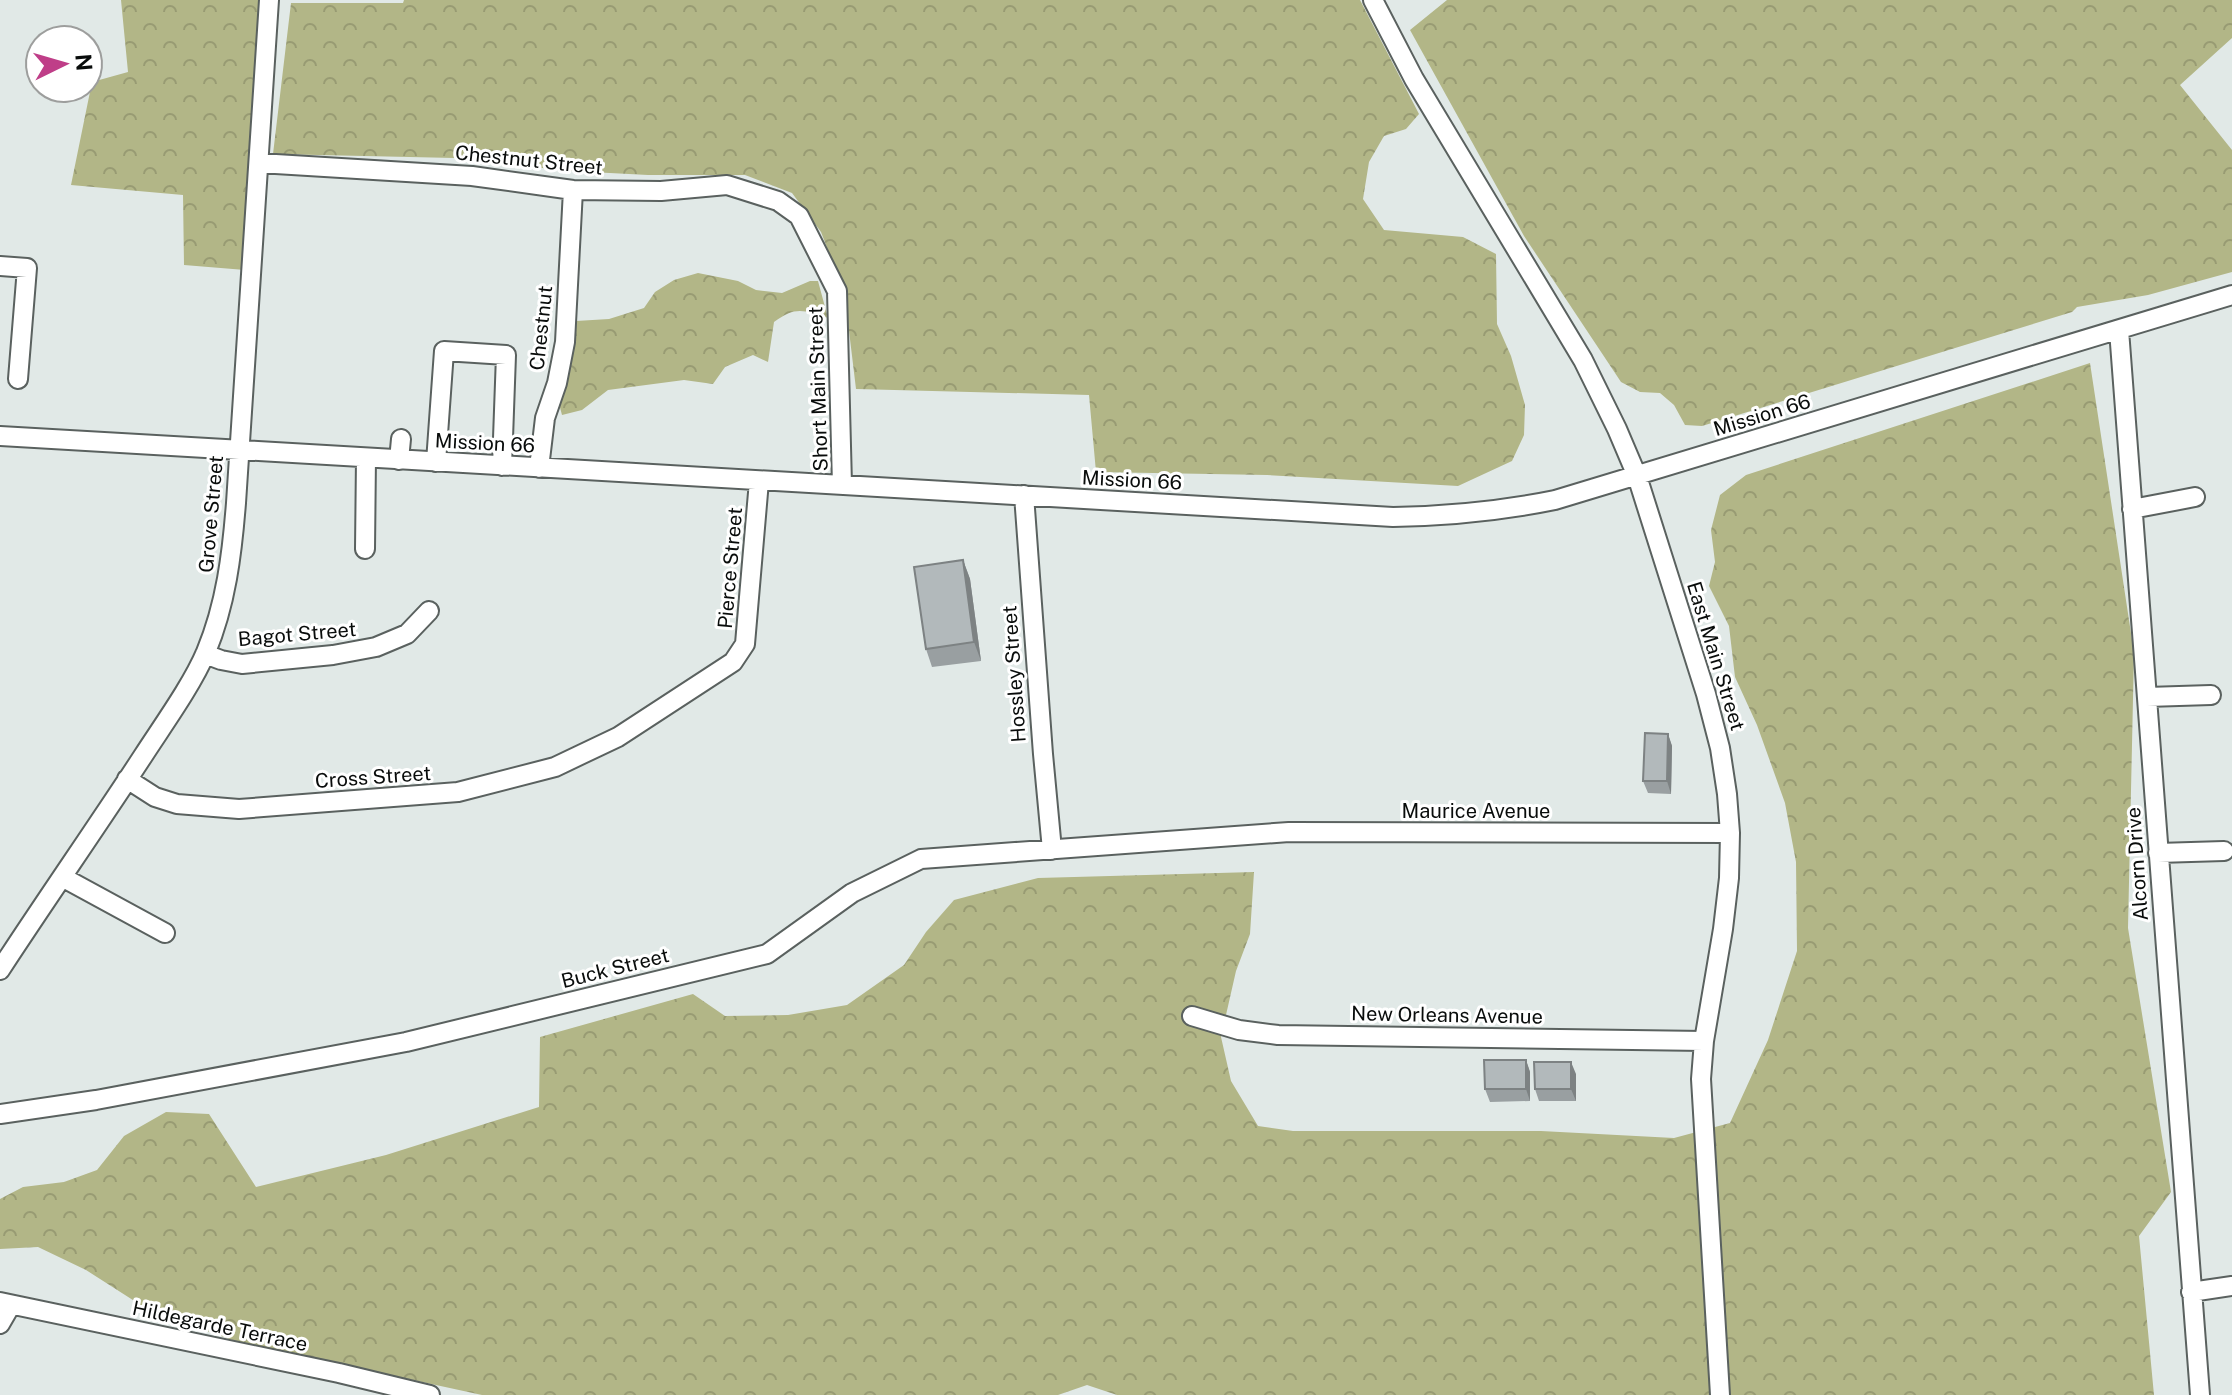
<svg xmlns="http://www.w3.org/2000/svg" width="2232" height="1395" viewBox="0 0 2232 1395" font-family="'Public Sans',sans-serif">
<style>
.forest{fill:url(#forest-crowns)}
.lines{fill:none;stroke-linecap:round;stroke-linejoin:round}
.minor-casing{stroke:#5a615f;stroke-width:22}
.minor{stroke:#fff;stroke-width:18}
.wall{fill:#999fa1}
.shaded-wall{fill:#7d8283}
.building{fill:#b2b9bb;stroke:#7d8283;stroke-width:2}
.labels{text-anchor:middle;stroke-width:6;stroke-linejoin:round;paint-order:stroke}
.street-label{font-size:20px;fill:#090c0b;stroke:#fff}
</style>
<defs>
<pattern id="forest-crowns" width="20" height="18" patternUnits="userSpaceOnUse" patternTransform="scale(2)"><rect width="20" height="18" fill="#b2b687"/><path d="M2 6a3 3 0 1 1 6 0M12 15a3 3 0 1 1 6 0" fill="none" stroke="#989b73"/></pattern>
</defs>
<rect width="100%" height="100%" fill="#e1e9e7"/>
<!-- forest -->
<path class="forest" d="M 121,0 L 259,0 L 245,270 L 184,265 L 183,195 L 71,185 L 92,82 L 128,72 Z
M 404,0 L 1360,0 L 1419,114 L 1406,129 L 1384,136 L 1369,162 L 1363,199 L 1384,230 L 1463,237 L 1496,254 L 1497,324 L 1511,356 L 1525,405 L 1524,435 L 1512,461 L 1458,486 L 1267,475 L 1096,472 L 1089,395 L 856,389 L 846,306 L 840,281 L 821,232 L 792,193 L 745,175 L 648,175 L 552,170 L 500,159 L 273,154 L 291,3 L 403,3 Z
M 1447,0 L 2232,0 L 2232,38 L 2180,85 L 2232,150 L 2232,272 L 2148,295 L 2077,307 L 2072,312 L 1702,426 L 1685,425 L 1674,405 L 1660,393 L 1640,392 L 1621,382 L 1524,236 L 1410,30 Z
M 698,273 L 738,281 L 756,290 L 782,293 L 810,281 L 818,281 L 828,318 C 803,310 796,306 774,322 L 768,362 L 753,355 L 725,367 L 713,384 L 684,380 L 608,390 L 582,410 L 562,415 L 558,400 L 570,356 L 576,321 L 609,319 L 644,308 L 655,292 L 674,280 Z
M 2090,363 L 2134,653 L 2128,928 L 2171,1192 L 2139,1236 L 2154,1395 L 1117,1395 L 1087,1385 L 1058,1395 L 482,1395 L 238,1342 L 150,1311 L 86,1270 L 38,1247 L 0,1249 L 0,1199 L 23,1187 L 64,1182 L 97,1170 L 124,1136 L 166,1112 L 209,1114 L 256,1187 L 386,1155 L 539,1107 L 540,1037 L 693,994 L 725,1016 L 788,1015 L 847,1005 L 904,965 L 926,932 L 954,900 L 1038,878 L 1254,872 L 1250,934 L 1236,971 L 1221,1037 L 1231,1081 L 1258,1126 L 1293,1131 L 1541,1131 L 1674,1138 L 1730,1123 L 1768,1040 L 1797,951 L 1796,862 L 1785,803 L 1757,725 L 1735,677 L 1729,626 L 1709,586 L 1715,562 L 1711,530 L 1720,495 L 1746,475 Z"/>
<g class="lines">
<defs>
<path id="minor" d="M 1373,0 L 1414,79 L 1583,360 L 1617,429 L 1637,476 L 1706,694 L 1720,748 L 1727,794 L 1730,833 L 1729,878 L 1723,929 L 1704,1041 L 1701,1079 L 1720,1395
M 259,163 L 472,176 L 573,190 L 661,191 L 727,185 L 778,201 L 799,216 L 837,291 L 842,485
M 0,266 L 27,268 L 18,379
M 2119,330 L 2200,1395
M 0,436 L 1393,517 C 1449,516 1501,511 1555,500 L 2232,295
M 399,460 L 401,439
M 436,462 L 444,351 L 506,355 L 502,466
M 539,468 L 545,418 L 557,383 L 565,342 L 573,190
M 1024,495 L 1043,754 L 1052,850
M 2132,509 L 2195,497
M 365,549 L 366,458
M 205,654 L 221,660 L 242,664 L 333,655 L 376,647 L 407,634 L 429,611
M 2147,697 L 2211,695
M 127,779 L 155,797 L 177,804 L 239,809 L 458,792 L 555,767 L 618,737 L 733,662 L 745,644 L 759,481
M 2158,853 L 2224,851
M 62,877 L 165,933
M 0,970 C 47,898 96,828 143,756 C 163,725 192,685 206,652 C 226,604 232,554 236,503 L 269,0
M 1192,1016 L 1239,1030 L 1278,1035 L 1704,1041
M 0,1114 L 96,1100 L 406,1042 L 767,954 L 852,893 L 921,859 L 1289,832 L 1730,833
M 2191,1292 L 2232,1286
M 0,1302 L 339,1373 L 430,1395
M 0,1324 L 11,1305"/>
</defs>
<!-- minor casing -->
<use href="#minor" class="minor-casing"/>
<!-- minor -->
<use href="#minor" class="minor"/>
</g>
<!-- wall -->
<path class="wall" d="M 963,560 L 970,579 L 981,661 L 932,667 L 926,649 Z
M 1668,734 L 1672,746 L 1671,794 L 1648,793 L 1643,781 Z
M 1526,1060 L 1530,1072 L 1530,1101 L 1490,1102 L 1485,1089 Z
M 1576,1074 L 1576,1101 L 1539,1101 L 1535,1089 Z"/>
<!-- shaded-wall -->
<path class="shaded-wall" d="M 963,560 L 970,579 L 981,661 L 974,642 Z
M 1668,734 L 1672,746 L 1671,794 L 1667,781 Z
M 1526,1060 L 1530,1072 L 1530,1101 L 1526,1089 Z
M 1571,1062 L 1576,1074 L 1576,1101 L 1571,1089 Z"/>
<!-- building -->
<path class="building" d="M 963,560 L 974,642 L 926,649 L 914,567 Z
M 1645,733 L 1668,734 L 1667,781 L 1643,781 Z
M 1484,1060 L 1526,1060 L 1526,1089 L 1485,1089 Z
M 1534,1062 L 1571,1062 L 1571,1089 L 1535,1089 Z"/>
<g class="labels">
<!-- street labels -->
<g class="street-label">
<text transform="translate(529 160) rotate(6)" y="7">Chestnut Street</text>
<text transform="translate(541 328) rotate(-84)" y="7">Chestnut</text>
<text transform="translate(818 389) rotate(-92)" y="7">Short Main Street</text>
<text transform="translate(1762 415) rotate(-17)" y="7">Mission 66</text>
<text transform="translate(485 443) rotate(3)" y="7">Mission 66</text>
<text transform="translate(1132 480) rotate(3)" y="7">Mission 66</text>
<text transform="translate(211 514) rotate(-85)" y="7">Grove Street</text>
<text transform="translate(730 568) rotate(-85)" y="7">Pierce Street</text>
<text transform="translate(297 634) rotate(-5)" y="7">Bagot Street</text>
<text transform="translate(1716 656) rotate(73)" y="7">East Main Street</text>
<text transform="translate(1014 674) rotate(-94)" y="7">Hossley Street</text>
<text transform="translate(373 777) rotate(-4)" y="7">Cross Street</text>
<text x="1476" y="818">Maurice Avenue</text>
<text transform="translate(2137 864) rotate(-94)" y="7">Alcorn Drive</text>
<text transform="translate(615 968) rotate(-14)" y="7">Buck Street</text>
<text transform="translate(1447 1015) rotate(1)" y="7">New Orleans Avenue</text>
<text transform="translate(220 1326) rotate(12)" y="7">Hildegarde Terrace</text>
</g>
</g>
<!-- north arrow -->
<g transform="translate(64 64) rotate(85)"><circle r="38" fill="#ffffff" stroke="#9d9e9d" stroke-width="2"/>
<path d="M0-6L14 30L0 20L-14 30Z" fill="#bf3e88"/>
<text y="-12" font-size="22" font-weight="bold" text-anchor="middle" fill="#090c0b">N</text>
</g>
</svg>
